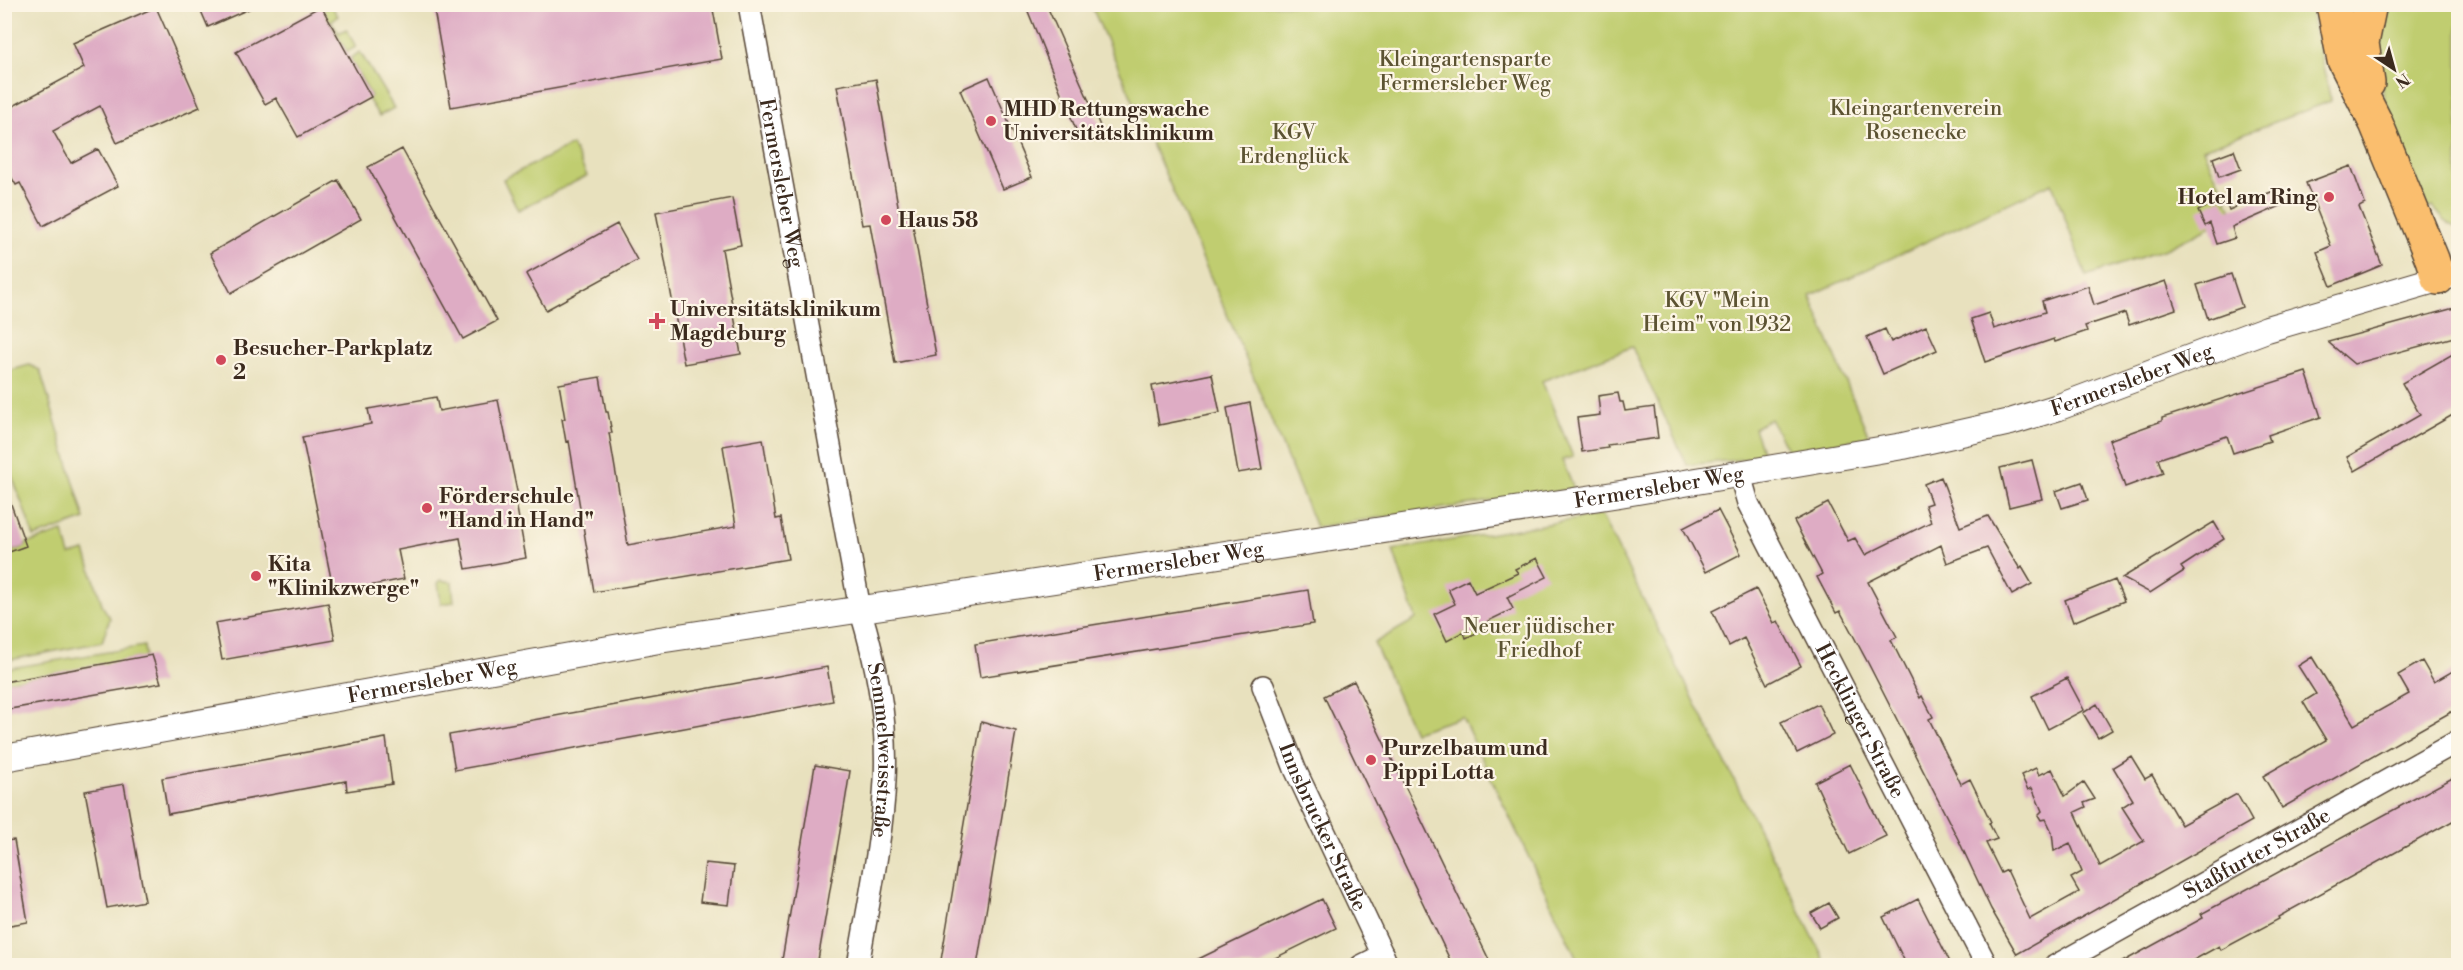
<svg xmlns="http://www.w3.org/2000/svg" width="2463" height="970" viewBox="0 0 2463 970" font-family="'Libre Bodoni',serif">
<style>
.green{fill:#c0cd6f;stroke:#7e7c46;stroke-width:1.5}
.building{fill:#deacc4}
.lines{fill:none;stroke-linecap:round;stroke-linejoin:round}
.minor-casing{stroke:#554536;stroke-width:24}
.tertiary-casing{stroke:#554536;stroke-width:28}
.trunk-casing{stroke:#554536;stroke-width:36}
.minor{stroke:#fff;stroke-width:21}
.tertiary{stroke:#fff;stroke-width:26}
.trunk{stroke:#fabe6e;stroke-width:33}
.poi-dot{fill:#d1495b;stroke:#fcf5e5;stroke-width:2}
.labels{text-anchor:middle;stroke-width:4.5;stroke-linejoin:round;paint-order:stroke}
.park-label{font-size:21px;fill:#5c5332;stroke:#fcf5e5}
.poi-label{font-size:21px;font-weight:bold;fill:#3b2a1e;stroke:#fcf5e5;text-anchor:start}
.street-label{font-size:21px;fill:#3b2a1e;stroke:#fcf5e5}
</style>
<rect width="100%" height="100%" fill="#fcf5e5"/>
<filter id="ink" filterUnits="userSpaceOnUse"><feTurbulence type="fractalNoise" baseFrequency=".0167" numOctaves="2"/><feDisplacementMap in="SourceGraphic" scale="12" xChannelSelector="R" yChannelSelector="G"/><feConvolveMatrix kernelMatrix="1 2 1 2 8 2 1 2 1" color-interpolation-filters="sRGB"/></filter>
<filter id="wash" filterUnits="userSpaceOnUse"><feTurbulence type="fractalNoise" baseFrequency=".008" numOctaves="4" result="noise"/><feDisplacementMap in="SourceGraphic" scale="24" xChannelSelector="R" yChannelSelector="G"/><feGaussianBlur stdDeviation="1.35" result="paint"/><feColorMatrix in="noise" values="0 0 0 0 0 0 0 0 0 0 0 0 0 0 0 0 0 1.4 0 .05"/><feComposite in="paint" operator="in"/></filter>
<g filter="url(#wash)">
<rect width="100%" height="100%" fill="#e8e1be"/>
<!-- green -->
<path class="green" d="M 331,5 L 338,16 L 331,21 L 339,33 L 346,29 L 356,47 L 347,52 L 323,10 Z
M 1091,5 L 2309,5 L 2331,101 L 2203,149 L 2234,215 L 2168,248 L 2086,276 L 2052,183 L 1810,296 L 1869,437 L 1788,451 L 1770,419 L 1754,428 L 1764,457 L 1687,465 L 1632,347 L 1542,381 L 1573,457 L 1562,460 L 1574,489 L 1316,527 L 1233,328 Z
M 2382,5 L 2458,5 L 2458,229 L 2445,221 L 2433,207 L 2428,209 C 2405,152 2358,65 2382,5 Z
M 360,52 L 394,108 L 379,116 L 368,99 L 371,96 L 350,58 Z
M 572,145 L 587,176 L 518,210 L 503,179 Z
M 29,365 L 40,370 L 85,519 L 34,537 L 5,456 L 5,372 Z
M 1601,515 L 1827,965 L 1580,965 L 1462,717 L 1414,732 L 1374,643 L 1416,619 L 1393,550 Z
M 63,532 L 70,555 L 85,551 L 103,607 L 110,618 L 102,642 L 9,660 L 4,637 L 5,554 L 26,546 L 25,544 Z
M 441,580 L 452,582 L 454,602 L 441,604 L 438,583 Z
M 144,646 L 145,657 L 6,682 L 4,669 Z"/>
<g id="blocks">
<!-- building -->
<path class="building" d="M 198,4 L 260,4 L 208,27 Z
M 433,4 L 712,4 L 722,59 L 451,107 Z
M 1025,4 L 1046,4 L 1101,128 L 1079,137 Z
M 321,6 L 371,97 L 298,137 L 276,98 L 265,104 L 236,52 Z
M 156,7 L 200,107 L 117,143 L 100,106 L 53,131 L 71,163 L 98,149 L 118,186 L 43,226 L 20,183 L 16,185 L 4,164 L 4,111 L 84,68 L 73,43 Z
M 989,77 L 1032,177 L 1003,189 L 960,90 Z
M 876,79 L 900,217 L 911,215 L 936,355 L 895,363 L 870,224 L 862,225 L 837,86 Z
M 402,149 L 497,321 L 463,339 L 368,167 Z
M 2234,150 L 2241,169 L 2219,177 L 2213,158 Z
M 2351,166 L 2365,204 L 2359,207 L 2382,265 L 2331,286 L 2317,252 L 2331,246 L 2306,183 Z
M 338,180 L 361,219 L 231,293 L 210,253 Z
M 2278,189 L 2285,204 L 2232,227 L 2235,238 L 2217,244 L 2210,223 L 2205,226 L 2198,211 L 2222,198 L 2229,210 Z
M 732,198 L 741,245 L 722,249 L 741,354 L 684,364 L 656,212 Z
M 617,224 L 637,260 L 546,310 L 526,274 Z
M 2231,274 L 2242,307 L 2208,319 L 2197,285 Z
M 2166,281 L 2176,309 L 2129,325 L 2125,313 L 2085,326 L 2087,331 L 2055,342 L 2054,339 L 1985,362 L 1971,319 L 1989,313 L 1994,329 L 2045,312 L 2042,301 L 2088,286 L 2094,305 Z
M 2458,307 L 2458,336 L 2354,364 L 2328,342 Z
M 1926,326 L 1937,350 L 1883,374 L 1867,337 L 1885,329 L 1891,342 Z
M 2458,351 L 2458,412 L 2355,471 L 2347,457 L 2420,415 L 2402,383 Z
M 2306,372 L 2321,417 L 2268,435 L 2270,441 L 2233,453 L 2227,436 L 2158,459 L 2163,473 L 2125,487 L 2109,440 L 2162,421 L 2162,418 Z
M 1212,374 L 1220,413 L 1159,425 L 1152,386 Z
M 600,377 L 606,412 L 608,412 L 612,433 L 609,433 L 628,545 L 736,526 L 723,446 L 763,439 L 776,519 L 781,518 L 788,559 L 594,592 L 569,441 L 566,442 L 562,419 L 565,419 L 559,384 Z
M 1618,393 L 1620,402 L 1623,402 L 1625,411 L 1654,407 L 1658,438 L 1607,445 L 1608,448 L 1582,452 L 1577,418 L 1600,415 L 1598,396 Z
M 436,397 L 439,411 L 498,400 L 518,496 L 515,497 L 526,558 L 466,569 L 460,538 L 398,550 L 404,579 L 334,593 L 302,437 L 371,424 L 368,409 Z
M 1250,403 L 1262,469 L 1238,473 L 1227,408 Z
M 2032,460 L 2042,499 L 2009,507 L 2000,468 Z
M 1941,477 L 1960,527 L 1988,516 L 2020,569 L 2022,567 L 2032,584 L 2012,595 L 1987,548 L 1947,563 L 1941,545 L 1868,582 L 1897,637 L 1891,640 L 1920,698 L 1922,696 L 1933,717 L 1929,719 L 1961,784 L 1970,779 L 1991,822 L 1989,823 L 1997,839 L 1986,843 L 2001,873 L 2007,870 L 2030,919 L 2079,892 L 2071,878 L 2082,872 L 2070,843 L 2054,851 L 2052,832 L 2046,819 L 2041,820 L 2038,815 L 2042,811 L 2032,788 L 2028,790 L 2021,775 L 2036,768 L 2039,775 L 2052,769 L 2065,796 L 2084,782 L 2095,799 L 2084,803 L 2086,807 L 2075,812 L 2100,866 L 2144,841 L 2122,807 L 2133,800 L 2113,767 L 2131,756 L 2145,779 L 2152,775 L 2181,825 L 2237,794 L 2252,821 L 2017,954 L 1991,909 L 1958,839 L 1868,663 L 1840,611 L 1836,613 L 1817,577 L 1822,574 L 1794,521 L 1828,503 L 1848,541 L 1855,538 L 1865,555 L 1931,522 L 1925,505 L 1931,503 L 1924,484 Z
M 2082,482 L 2088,500 L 2062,508 L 2056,491 Z
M 4,493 L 7,493 L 26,546 L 4,554 Z
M 1718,510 L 1741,554 L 1706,572 L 1683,528 Z
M 2214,522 L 2224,539 L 2181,567 L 2184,571 L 2150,593 L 2122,578 Z
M 1537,558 L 1547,577 L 1507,597 L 1513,609 L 1488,621 L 1491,626 L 1466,638 L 1464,632 L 1447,641 L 1434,614 L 1455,604 L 1448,589 L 1468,579 L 1475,593 L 1518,573 L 1515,569 Z
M 2115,580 L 2124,601 L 2073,622 L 2065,600 Z
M 1756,589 L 1774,623 L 1778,621 L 1801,666 L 1767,684 L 1744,638 L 1729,646 L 1712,611 Z
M 1308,590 L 1313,624 L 980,677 L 975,644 Z
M 328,603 L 335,640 L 222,660 L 215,623 Z
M 152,655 L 161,683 L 4,710 L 4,682 Z
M 2312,657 L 2354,725 L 2409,694 L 2398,675 L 2422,661 L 2434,682 L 2458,668 L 2458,708 L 2282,808 L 2263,776 L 2326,740 L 2303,702 L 2316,694 L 2298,666 Z
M 827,667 L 833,701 L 455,770 L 449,735 Z
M 2067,678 L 2084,710 L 2048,729 L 2032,696 Z
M 1354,681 L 1492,966 L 1453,966 L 1324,696 Z
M 1818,704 L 1833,735 L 1797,753 L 1781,722 Z
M 2097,704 L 2112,730 L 2098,738 L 2083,713 Z
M 981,722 L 1016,731 L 977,966 L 940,966 Z
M 386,738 L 392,784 L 347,791 L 346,781 L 168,814 L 162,778 Z
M 1850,764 L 1886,836 L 1849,854 L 1815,782 Z
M 815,765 L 850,771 L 845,802 L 817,966 L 781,966 Z
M 2458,775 L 2458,818 L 2278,917 L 2279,919 L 2221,950 L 2219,946 L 2183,966 L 2115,966 L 2203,918 L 2201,914 Z
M 124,784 L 145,901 L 107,908 L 85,791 Z
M 14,840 L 28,922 L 4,926 L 4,841 Z
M 705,863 L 734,866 L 729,905 L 700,902 Z
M 1322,899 L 1336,928 L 1259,966 L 1184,966 Z
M 1918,899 L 1952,966 L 1907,966 L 1883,917 Z
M 1829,903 L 1838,918 L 1820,928 L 1811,913 Z"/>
</g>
</g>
<g filter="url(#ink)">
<use href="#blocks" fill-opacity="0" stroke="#554536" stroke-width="1.5"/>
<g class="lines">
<defs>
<g id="minor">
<path id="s1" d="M 749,4 L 860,609 C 877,664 888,723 885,780 C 882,842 868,904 858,966"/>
<path id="s2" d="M 1740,475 L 1748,503 L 1987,966"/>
<path id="s3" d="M 1263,686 L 1295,769 L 1388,966"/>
<path d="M 1361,966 L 1383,955"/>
<path id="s4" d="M 2055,966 L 2458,741"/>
</g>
<g id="tertiary">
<path id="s5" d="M 4,758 L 659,640 L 1620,494 L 1903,446 L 2010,422 L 2059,407 L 2267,329 L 2458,273"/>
</g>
<path id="trunk" d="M 2333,4 L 2344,60 L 2376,123 L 2432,259 L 2438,278
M 2368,83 L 2362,43 L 2370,4"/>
</defs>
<!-- minor casing -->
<use href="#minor" class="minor-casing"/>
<!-- tertiary casing -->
<use href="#tertiary" class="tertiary-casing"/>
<!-- trunk casing -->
<use href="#trunk" class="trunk-casing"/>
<!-- minor -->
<use href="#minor" class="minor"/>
<!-- tertiary -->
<use href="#tertiary" class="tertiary"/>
<!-- trunk -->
<use href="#trunk" class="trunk"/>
</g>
</g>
<!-- markers -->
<g class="poi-dot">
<circle cx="991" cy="121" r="6"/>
<circle cx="2329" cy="197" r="6"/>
<circle cx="886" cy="220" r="6"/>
<path d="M654 312h6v6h6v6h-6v6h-6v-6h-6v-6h6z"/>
<circle cx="221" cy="360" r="6"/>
<circle cx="427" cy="508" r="6"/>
<circle cx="256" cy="576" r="6"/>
<circle cx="1371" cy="760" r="6"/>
</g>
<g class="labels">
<!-- park labels -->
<g class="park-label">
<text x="1465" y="66">Kleingartensparte<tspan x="1465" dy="24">Fermersleber Weg</tspan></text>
<text x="1916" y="115">Kleingartenverein<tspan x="1916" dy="24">Rosenecke</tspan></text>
<text x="1294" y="139">KGV<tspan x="1294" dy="24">Erdenglück</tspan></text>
<text x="1717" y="307">KGV "Mein<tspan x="1717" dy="24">Heim" von 1932</tspan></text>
<text x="1539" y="633">Neuer jüdischer<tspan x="1539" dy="24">Friedhof</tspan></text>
</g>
<!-- poi labels -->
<g class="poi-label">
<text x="1003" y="116">MHD Rettungswache<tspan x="1003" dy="24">Universitätsklinikum</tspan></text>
<text x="2317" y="204" text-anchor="end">Hotel am Ring</text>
<text x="898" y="227">Haus 58</text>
<text x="670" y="316">Universitätsklinikum<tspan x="670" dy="24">Magdeburg</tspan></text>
<text x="233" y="355">Besucher-Parkplatz<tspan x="233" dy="24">2</tspan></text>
<text x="439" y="503">Förderschule<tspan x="439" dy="24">"Hand in Hand"</tspan></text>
<text x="268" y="571">Kita<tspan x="268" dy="24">"Klinikzwerge"</tspan></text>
<text x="1383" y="755">Purzelbaum und<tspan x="1383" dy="24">Pippi Lotta</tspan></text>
</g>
<!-- street labels -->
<g class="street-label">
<text dy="7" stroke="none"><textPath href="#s1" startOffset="182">Fermersleber Weg</textPath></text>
<text dy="7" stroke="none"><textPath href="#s5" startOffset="2163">Fermersleber Weg</textPath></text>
<text dy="7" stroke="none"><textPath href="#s5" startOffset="1677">Fermersleber Weg</textPath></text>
<text dy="7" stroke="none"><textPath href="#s5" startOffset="1191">Fermersleber Weg</textPath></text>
<text dy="7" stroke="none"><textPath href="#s5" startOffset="435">Fermersleber Weg</textPath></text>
<text dy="7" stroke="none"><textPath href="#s2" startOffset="274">Hecklinger Straße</textPath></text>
<text dy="7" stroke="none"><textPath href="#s1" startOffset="759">Semmelweisstraße</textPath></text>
<text dy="7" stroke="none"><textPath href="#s3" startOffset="153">Innsbrucker Straße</textPath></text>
<text dy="7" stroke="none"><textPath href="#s4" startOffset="231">Staßfurter Straße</textPath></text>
</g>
</g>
<!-- margin -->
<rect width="2463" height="970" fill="none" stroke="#fcf5e5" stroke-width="24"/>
<!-- north arrow -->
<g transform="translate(2394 69) rotate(144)" stroke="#fcf5e5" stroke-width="4.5" paint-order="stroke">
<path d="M0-4.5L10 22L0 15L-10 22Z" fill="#3b2a1e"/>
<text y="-9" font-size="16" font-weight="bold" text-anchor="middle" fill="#3b2a1e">N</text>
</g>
</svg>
